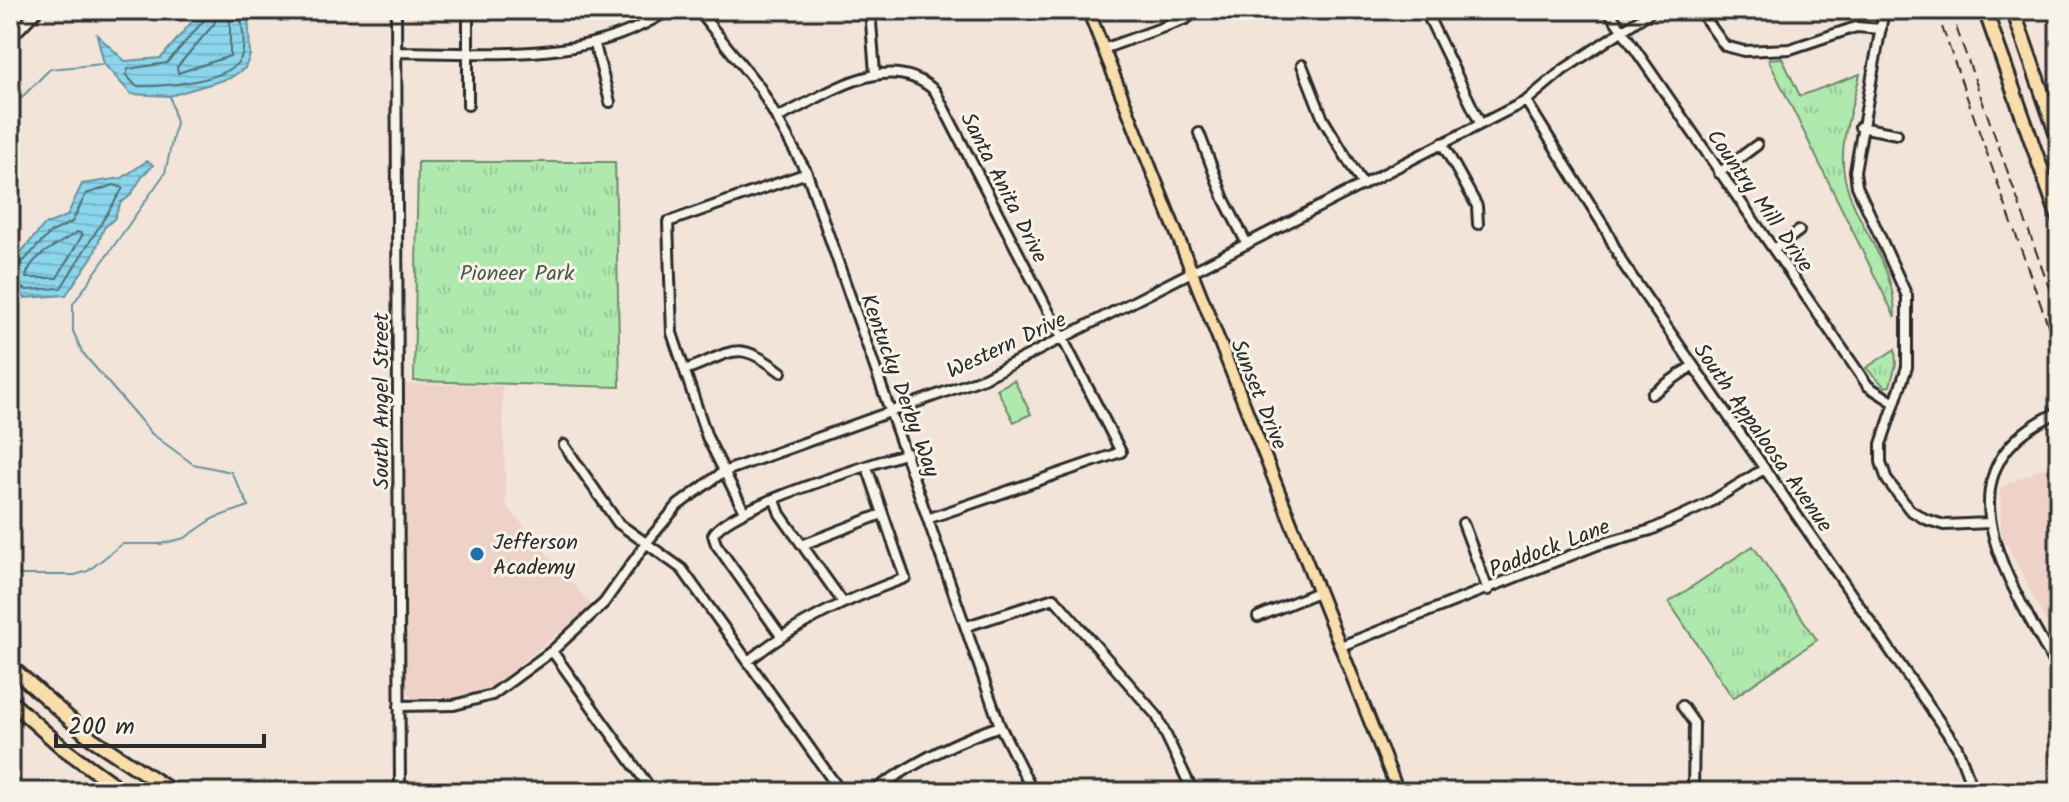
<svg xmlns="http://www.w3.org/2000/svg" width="2069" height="802" viewBox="0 0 2069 802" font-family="Kalam,sans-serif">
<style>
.built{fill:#eed2c8}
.grass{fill:#afe9ae;stroke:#6d8a6c;stroke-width:2}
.park{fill:url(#park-tufts);stroke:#6d8a6c;stroke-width:2}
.water{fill:url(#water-rules);stroke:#65929f;stroke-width:2}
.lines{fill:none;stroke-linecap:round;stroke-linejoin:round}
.shore{stroke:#516f78;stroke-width:2}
.stream{stroke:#65929f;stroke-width:2}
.minor-casing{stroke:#2b2b2b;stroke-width:14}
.major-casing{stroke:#2b2b2b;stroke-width:16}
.highway-casing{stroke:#2b2b2b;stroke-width:18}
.minor{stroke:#f7f3e8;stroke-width:8}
.major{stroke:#f9deab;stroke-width:10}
.highway{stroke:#f9deab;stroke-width:12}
.rail{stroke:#2b2b2b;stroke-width:2;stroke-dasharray:12 6;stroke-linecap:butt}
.poi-dot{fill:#1f6fb2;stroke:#f7f3e8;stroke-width:3}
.labels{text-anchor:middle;stroke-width:6;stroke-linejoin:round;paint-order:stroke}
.street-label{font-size:22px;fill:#2b2b2b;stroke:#f7f3e8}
.park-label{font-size:22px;fill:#4c5a4c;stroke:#f7f3e8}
.poi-label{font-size:22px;fill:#2b2b2b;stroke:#f7f3e8;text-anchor:start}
</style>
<defs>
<pattern id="park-tufts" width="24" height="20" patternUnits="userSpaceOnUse" patternTransform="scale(2)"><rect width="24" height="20" fill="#afe9ae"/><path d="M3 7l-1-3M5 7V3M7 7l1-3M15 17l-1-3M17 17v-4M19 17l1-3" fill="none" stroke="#97c896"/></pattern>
<pattern id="water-rules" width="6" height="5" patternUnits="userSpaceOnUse" patternTransform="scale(2)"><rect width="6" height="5" fill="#8bd6ec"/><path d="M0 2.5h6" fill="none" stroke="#78b8cb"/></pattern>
</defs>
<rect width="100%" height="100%" fill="#f3e4d9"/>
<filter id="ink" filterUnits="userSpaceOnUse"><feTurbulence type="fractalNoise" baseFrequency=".0125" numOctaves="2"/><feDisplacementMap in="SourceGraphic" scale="16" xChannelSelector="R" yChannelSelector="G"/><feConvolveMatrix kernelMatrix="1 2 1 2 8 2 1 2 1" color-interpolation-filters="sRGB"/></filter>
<g filter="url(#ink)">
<!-- built -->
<path class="built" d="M 405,384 L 502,386 L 506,505 L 592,606 L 492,687 L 460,698 L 412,698 L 406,691 Z
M 2059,460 L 2059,648 L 2001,532 L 2000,488 Z"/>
<!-- grass -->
<path class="grass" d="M 1014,380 L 1031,414 L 1014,422 L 997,389 Z"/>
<!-- park -->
<path class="park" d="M 1782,58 L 1800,96 L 1860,74 C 1853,106 1837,146 1845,179 C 1857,229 1895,262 1895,317 L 1768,59 Z
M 418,162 L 615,162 L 620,387 L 414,381 Z
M 1895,349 L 1896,364 L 1890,386 L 1885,387 L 1866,368 Z
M 1753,546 L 1817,640 L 1733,698 L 1669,602 Z"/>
<!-- water -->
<path class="water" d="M 202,10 L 248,12 L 250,55 L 245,68 L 230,78 L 170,96 L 131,94 L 104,64 L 97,35 L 125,61 L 161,58 Z
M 147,161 L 153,165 L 151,168 C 138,175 136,196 121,202 L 114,219 L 104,228 L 94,254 L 66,295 L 25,298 L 15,294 L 10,285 L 11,264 L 44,225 L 67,216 L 82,184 L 122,178 Z"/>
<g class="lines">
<!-- shore -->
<path class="shore" d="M 208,10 L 205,19 L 167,63 L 128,69 L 126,75 L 136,86 C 159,87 225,82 239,61 C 248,48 241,24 240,10
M 218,10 L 214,24 L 177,67 L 178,73 L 230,56 L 230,10
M 77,232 L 83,234 L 57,278 L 26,278 C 29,255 61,244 77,232 Z
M 10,268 L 19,266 L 50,233 L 72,222 L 86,194 L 114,185 L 123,188 L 61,288 L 27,290 L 10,283"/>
<!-- stream -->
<path class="stream" d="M 10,125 L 20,99 L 50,69 L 104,64
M 10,575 L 75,575 L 88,571 L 122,544 L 161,544 L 185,538 L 214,518 L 249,506 L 231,472 L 193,464 L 152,434 L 82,352 L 73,331 L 73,304 L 165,173 L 176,123 L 170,96"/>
<defs>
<path id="minor" d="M 396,10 L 400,792
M 468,10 L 468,105
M 698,10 L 760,88 L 807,173 L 1000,726 L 1033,792
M 870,10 L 875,73
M 1425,10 L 1480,123
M 1608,10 L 1868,386 L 1893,402
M 1699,10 L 1725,46 L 1744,51 L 1790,49 L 1856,27 L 1881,29
M 1884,10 L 1855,171 L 1857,186 L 1907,296 L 1907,367 L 1881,444 L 1881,462 L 1887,480 L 1910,510 L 1925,519 L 1944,525 L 1989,523
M 10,39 L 38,10
M 595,45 L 610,102
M 1103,49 L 1186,19 L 1197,10
M 397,52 C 492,52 585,65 669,10
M 1302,65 L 1323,119 L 1363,185
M 1526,101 L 1605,228 L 1623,264 L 1957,747 L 1974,792
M 779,117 C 827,95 888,48 935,91 L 1121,452 L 930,518
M 1860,127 L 1897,134
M 1199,133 L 1224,199 L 1247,244
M 1442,143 L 1477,206 L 1478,224
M 1719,173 L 1757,145
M 1774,249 L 1799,231
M 685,370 C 734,352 737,338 781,372
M 1652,394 L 1692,366
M 2059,412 C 1927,471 2014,586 2059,673
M 564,445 L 618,523 L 682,569 L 841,792
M 775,500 L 780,514 L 842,601
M 744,511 L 707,437 L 672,333 L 668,222 L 807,173
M 1463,523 L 1488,590
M 802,545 L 882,514
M 1258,617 L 1318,592
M 967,626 L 1054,598 L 1157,716 L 1193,792
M 781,636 L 716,544 L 713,535 C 727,507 871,465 907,453
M 1341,646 L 1597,545 L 1651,530 L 1707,504 L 1764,469
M 552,651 L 653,792
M 748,661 C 796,623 847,599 905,578 L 867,467
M 399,706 L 454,705 L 492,695 L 552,651 L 604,603 L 647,542 L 678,505 L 723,472 L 984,378 L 1526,101 L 1563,70 L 1653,10
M 1682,706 L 1694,723 L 1693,792
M 872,792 C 913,763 952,742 1000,726"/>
<path id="major" d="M 1088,10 L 1398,792"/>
<path id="highway" d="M 1985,10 L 2059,219
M 2013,10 L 2059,141
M 10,666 L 91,738 L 173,792
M 10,701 L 63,748 L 124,792"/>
</defs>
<!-- minor casing -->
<use href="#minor" class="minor-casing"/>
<!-- major casing -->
<use href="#major" class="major-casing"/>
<!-- highway casing -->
<use href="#highway" class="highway-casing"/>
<!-- minor -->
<use href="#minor" class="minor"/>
<!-- major -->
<use href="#major" class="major"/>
<!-- highway -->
<use href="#highway" class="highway"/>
<!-- rail -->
<path class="rail" d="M 1936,10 L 2059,356
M 1950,10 L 2059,316"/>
</g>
</g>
<!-- markers -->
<circle class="poi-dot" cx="477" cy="554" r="8"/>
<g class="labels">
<!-- street labels -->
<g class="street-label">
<text transform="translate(1005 187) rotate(63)" y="8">Santa Anita Drive</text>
<text transform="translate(1761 200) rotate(55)" y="8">Country Mill Drive</text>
<text transform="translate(1006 344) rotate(-25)" y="8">Western Drive</text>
<text transform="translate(901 385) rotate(70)" y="8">Kentucky Derby Way</text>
<text transform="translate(1260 394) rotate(68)" y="8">Sunset Drive</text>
<text transform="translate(380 401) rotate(-90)" y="8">South Angel Street</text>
<text transform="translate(1764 437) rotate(55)" y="8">South Appaloosa Avenue</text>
<text transform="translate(1549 547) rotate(-21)" y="8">Paddock Lane</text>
</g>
<!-- park labels -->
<g class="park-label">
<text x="517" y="280">Pioneer Park</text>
</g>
<!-- poi labels -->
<g class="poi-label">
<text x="493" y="549">Jefferson<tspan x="493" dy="25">Academy</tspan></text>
</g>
</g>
<!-- margin -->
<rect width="2069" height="802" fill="none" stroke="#f7f3e8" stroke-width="40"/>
<rect x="20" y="20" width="2029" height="762" fill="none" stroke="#2b2b2b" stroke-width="3" filter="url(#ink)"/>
<!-- scale -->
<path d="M56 734v12h208v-12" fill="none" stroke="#2b2b2b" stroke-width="4"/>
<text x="68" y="734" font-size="24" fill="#2b2b2b" stroke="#f7f3e8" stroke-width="6" paint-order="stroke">200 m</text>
</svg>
